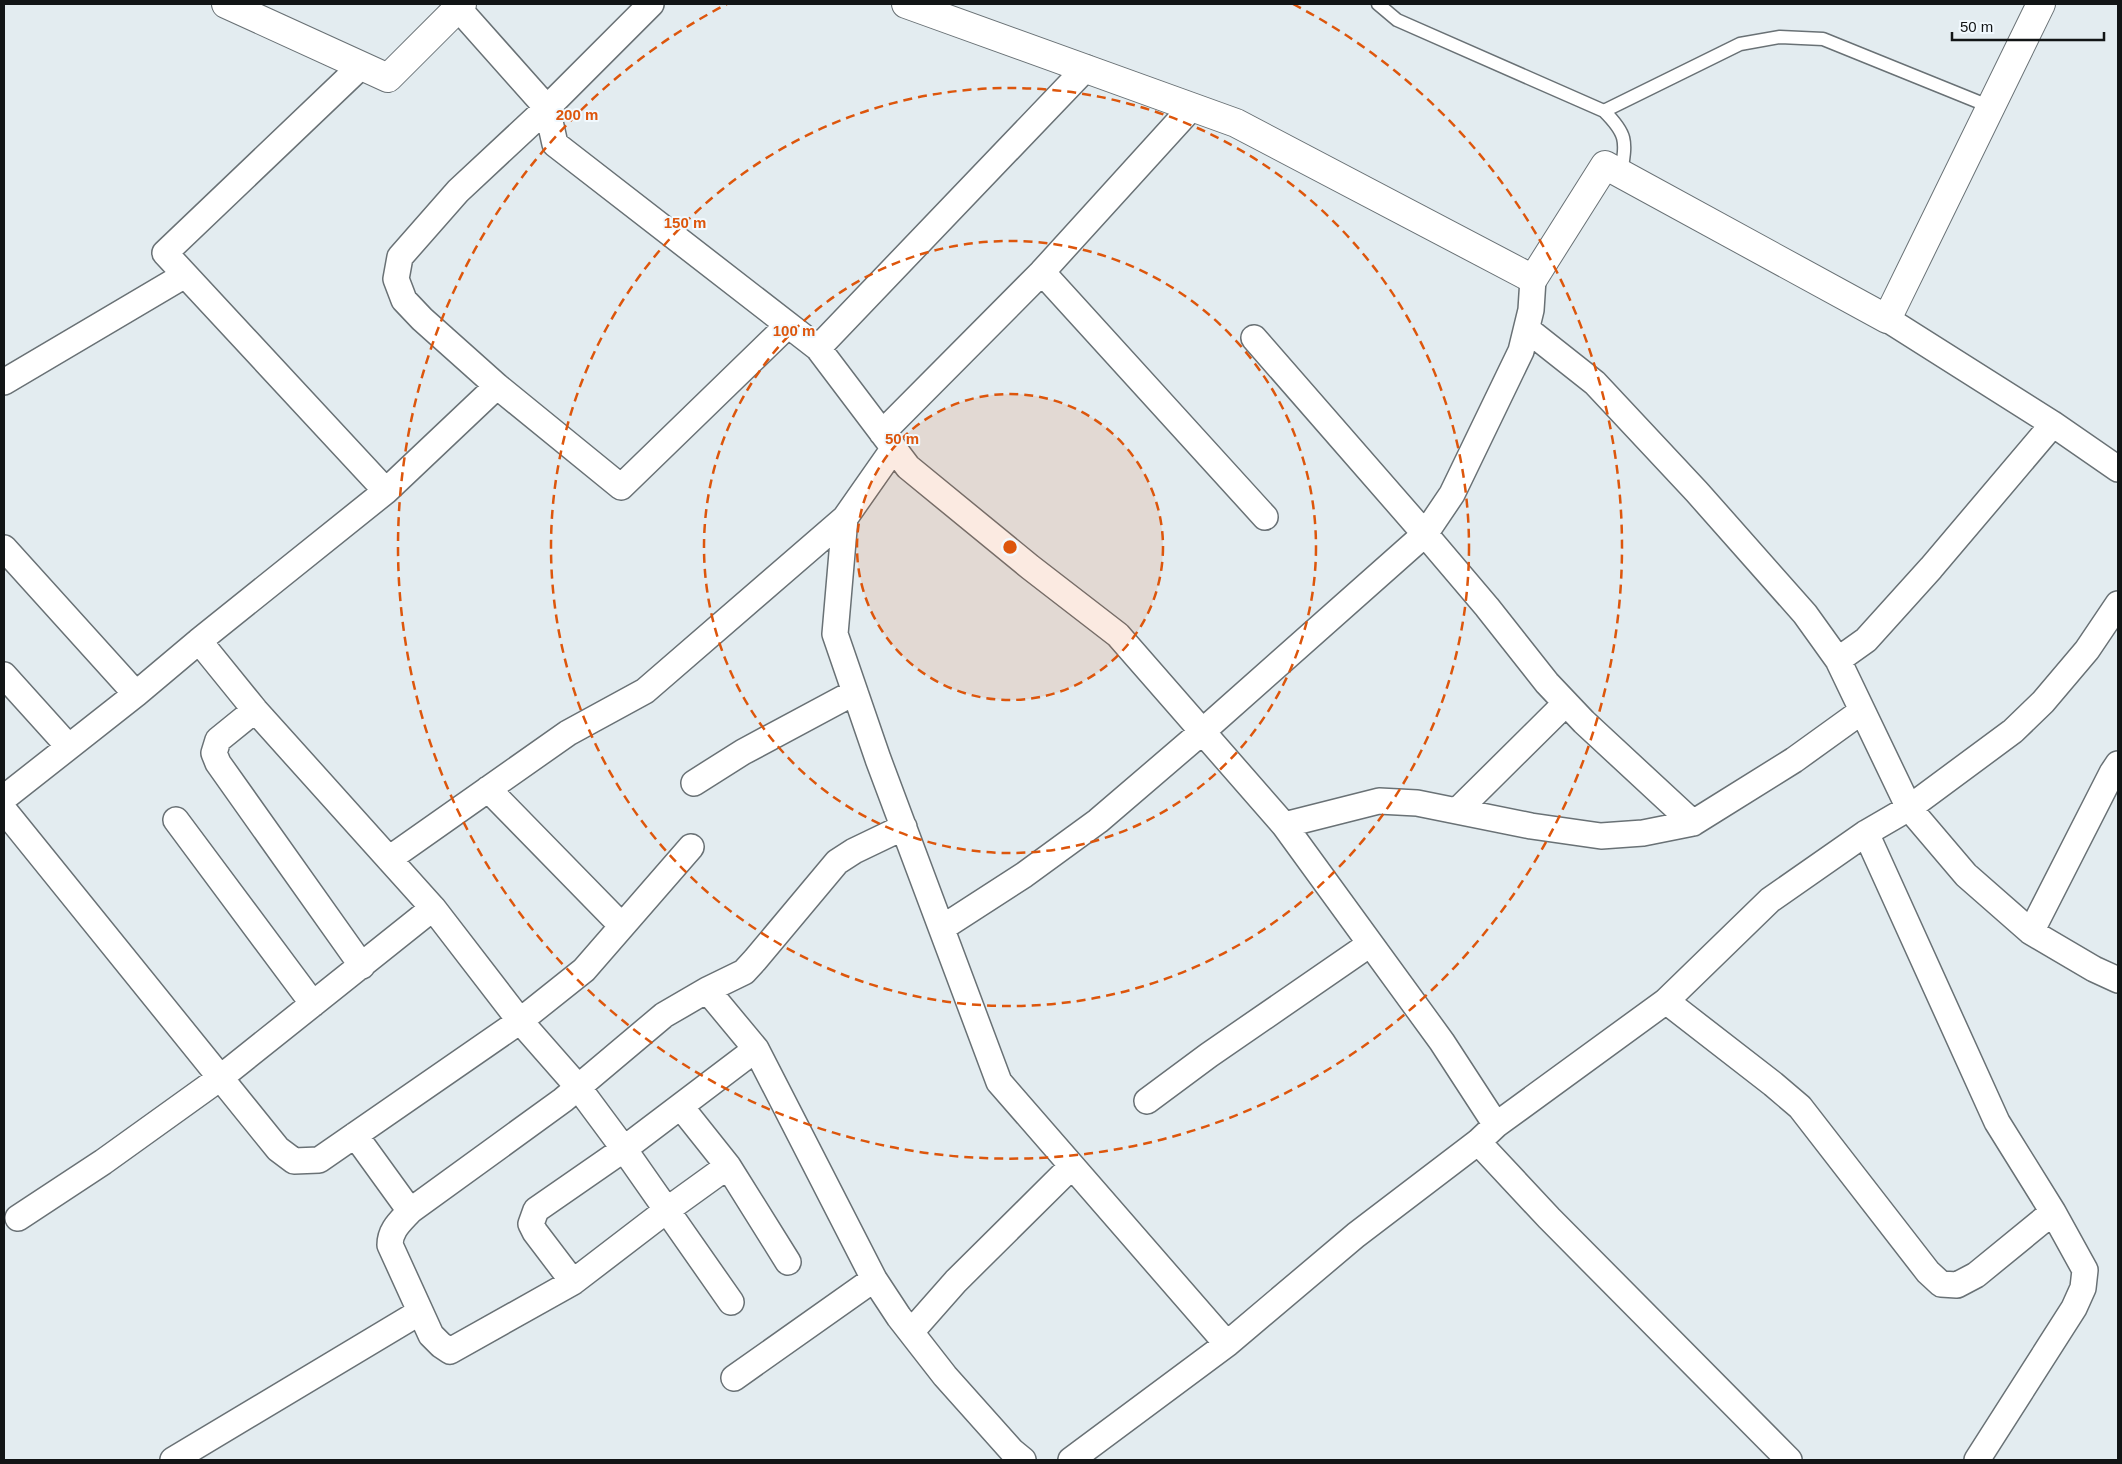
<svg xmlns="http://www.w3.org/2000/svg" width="2122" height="1464" viewBox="0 0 2122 1464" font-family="Helvetica,sans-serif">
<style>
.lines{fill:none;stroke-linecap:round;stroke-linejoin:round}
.lane-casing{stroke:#697175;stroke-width:15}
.street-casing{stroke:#697175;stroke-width:28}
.secondary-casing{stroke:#697175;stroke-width:30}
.lane{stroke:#fff;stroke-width:12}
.street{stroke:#fff;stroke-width:25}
.secondary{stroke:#fff;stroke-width:28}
.ring{fill:none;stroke:#dd560c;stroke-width:2.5;stroke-dasharray:9 6}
.centre{fill:#dd560c;stroke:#f1f9fe;stroke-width:2.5}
.ring-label{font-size:15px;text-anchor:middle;font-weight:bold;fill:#dd560c;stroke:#f1f9fe;stroke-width:4;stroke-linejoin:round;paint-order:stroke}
</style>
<rect width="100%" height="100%" fill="#e3ecf0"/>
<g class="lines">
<defs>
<path id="lane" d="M 1378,4 L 1397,20 L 1604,111 C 1628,135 1626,141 1621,174
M 1604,111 L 1740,44 L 1780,37 L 1823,39 L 1991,107"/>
<path id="street" d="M 458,8 L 547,108 L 555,144 L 818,348 L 1086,68
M 1042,272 L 1265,517
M 1887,319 L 2053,424 L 2118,469
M 1528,330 L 1595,383 L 1697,492 L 1805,614 L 1838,660 L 1909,808 L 1966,875 L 2031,932 L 2112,773 L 2118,764
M 1254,338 L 1425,534 L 1487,607 L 1547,683 L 1584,722 L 1693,823
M 818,348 L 908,467 L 1030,567 L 1118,635 L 1284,825 L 1442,1042 L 1496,1125
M 4,382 L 185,275
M 497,386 L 422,319 L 404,300 L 396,279 L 400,257 L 458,191 L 547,108 L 651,4
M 882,433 L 1042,272 L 1192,107
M 894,448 L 845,518 L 835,634 L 878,759 L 999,1082 L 1227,1344
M 386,491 L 497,386 L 621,487 L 788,325
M 4,548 L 136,694
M 199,641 L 255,710 L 433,908 L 520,1021 L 578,1087 L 624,1149 L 731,1302
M 1838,660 L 1866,640 L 1931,568 L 2053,424
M 4,675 L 68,746
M 255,710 L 218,740 L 214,753 L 218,763 L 362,966
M 694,783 L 743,752 L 855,692
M 488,789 L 622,926
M 4,798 L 136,694 L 199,641 L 386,491 L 165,253 L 361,66
M 4,810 L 278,1149 L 294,1161 L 319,1160 L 520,1021 L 584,970 L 691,847
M 1458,810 L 1566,703
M 176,820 L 313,1004
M 1284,825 L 1379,801 L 1417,803 L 1531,826 L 1601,836 L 1643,833 L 1693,823 L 1794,760 L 1862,711
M 1866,833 L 1997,1122 L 2053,1212 L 2085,1270 L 2083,1288 L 2074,1308 L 1977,1460
M 389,859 L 568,733 L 645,691 L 845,518
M 942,928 L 1024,875 L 1098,821 L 1203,731 L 1425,534 L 1452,494 L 1521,351 L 1531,310 L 1533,279
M 2031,932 L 2094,969 L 2118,980
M 707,990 L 756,1049 L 874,1279 L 899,1317 L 945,1376 L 1012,1451 L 1023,1460
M 1666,1001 L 1773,1084 L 1800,1107 L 1928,1272 L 1941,1284 L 1957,1285 L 1976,1275 L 2053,1212
M 1147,1101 L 1209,1055 L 1370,944
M 681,1107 L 728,1166 L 788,1262
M 355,1135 L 410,1211
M 1478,1142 L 1549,1218 L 1789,1460
M 728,1166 L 667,1210 L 573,1282 L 450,1351 L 441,1345 L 431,1335 L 390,1245 C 390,1230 400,1222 410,1211 L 563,1100 L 664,1015 L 707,990 L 744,972 L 755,960 L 837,862 L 854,851 L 904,827
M 18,1218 L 103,1162 L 220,1078 L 433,908
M 573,1282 L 535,1232 L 531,1224 L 536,1210 L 624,1149 L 756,1049
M 911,1332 L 956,1281 L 1072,1166
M 734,1378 L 874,1279
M 173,1460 L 420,1312
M 1071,1460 L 1227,1344 L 1356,1235 L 1478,1142 L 1496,1125 L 1666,1001 L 1770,900 L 1866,833 L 1909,808 L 2013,731 L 2043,702 L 2087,650 L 2118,604"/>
<path id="secondary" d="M 226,4 L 388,78 L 462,4
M 906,4 L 1236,123 L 1533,279 L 1605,165 L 1887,319 L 2041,4"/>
</defs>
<!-- lane casing -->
<use href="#lane" class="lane-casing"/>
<!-- street casing -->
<use href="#street" class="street-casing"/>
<!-- secondary casing -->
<use href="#secondary" class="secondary-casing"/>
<!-- lane -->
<use href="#lane" class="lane"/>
<!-- street -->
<use href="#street" class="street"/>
<!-- secondary -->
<use href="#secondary" class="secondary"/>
</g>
<!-- distance rings -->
<circle cx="1010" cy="547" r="153" fill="#dd560c" fill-opacity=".12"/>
<g class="ring">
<circle cx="1010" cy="547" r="153"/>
<circle cx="1010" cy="547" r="306"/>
<circle cx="1010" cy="547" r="459"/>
<path d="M1293 4A612 612 0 1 1 727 4"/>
</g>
<circle cx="1010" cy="547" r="8" class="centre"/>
<g class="ring-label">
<text x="577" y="120">200 m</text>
<text x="685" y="228">150 m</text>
<text x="794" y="336">100 m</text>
<text x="902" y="444">50 m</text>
</g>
<!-- border -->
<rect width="2122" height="1464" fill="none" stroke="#121516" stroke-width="10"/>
<!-- scale -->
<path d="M1952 32v8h152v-8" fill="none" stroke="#121516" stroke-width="2.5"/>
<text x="1960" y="32" font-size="15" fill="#121516" stroke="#f1f9fe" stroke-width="4" paint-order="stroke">50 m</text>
</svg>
